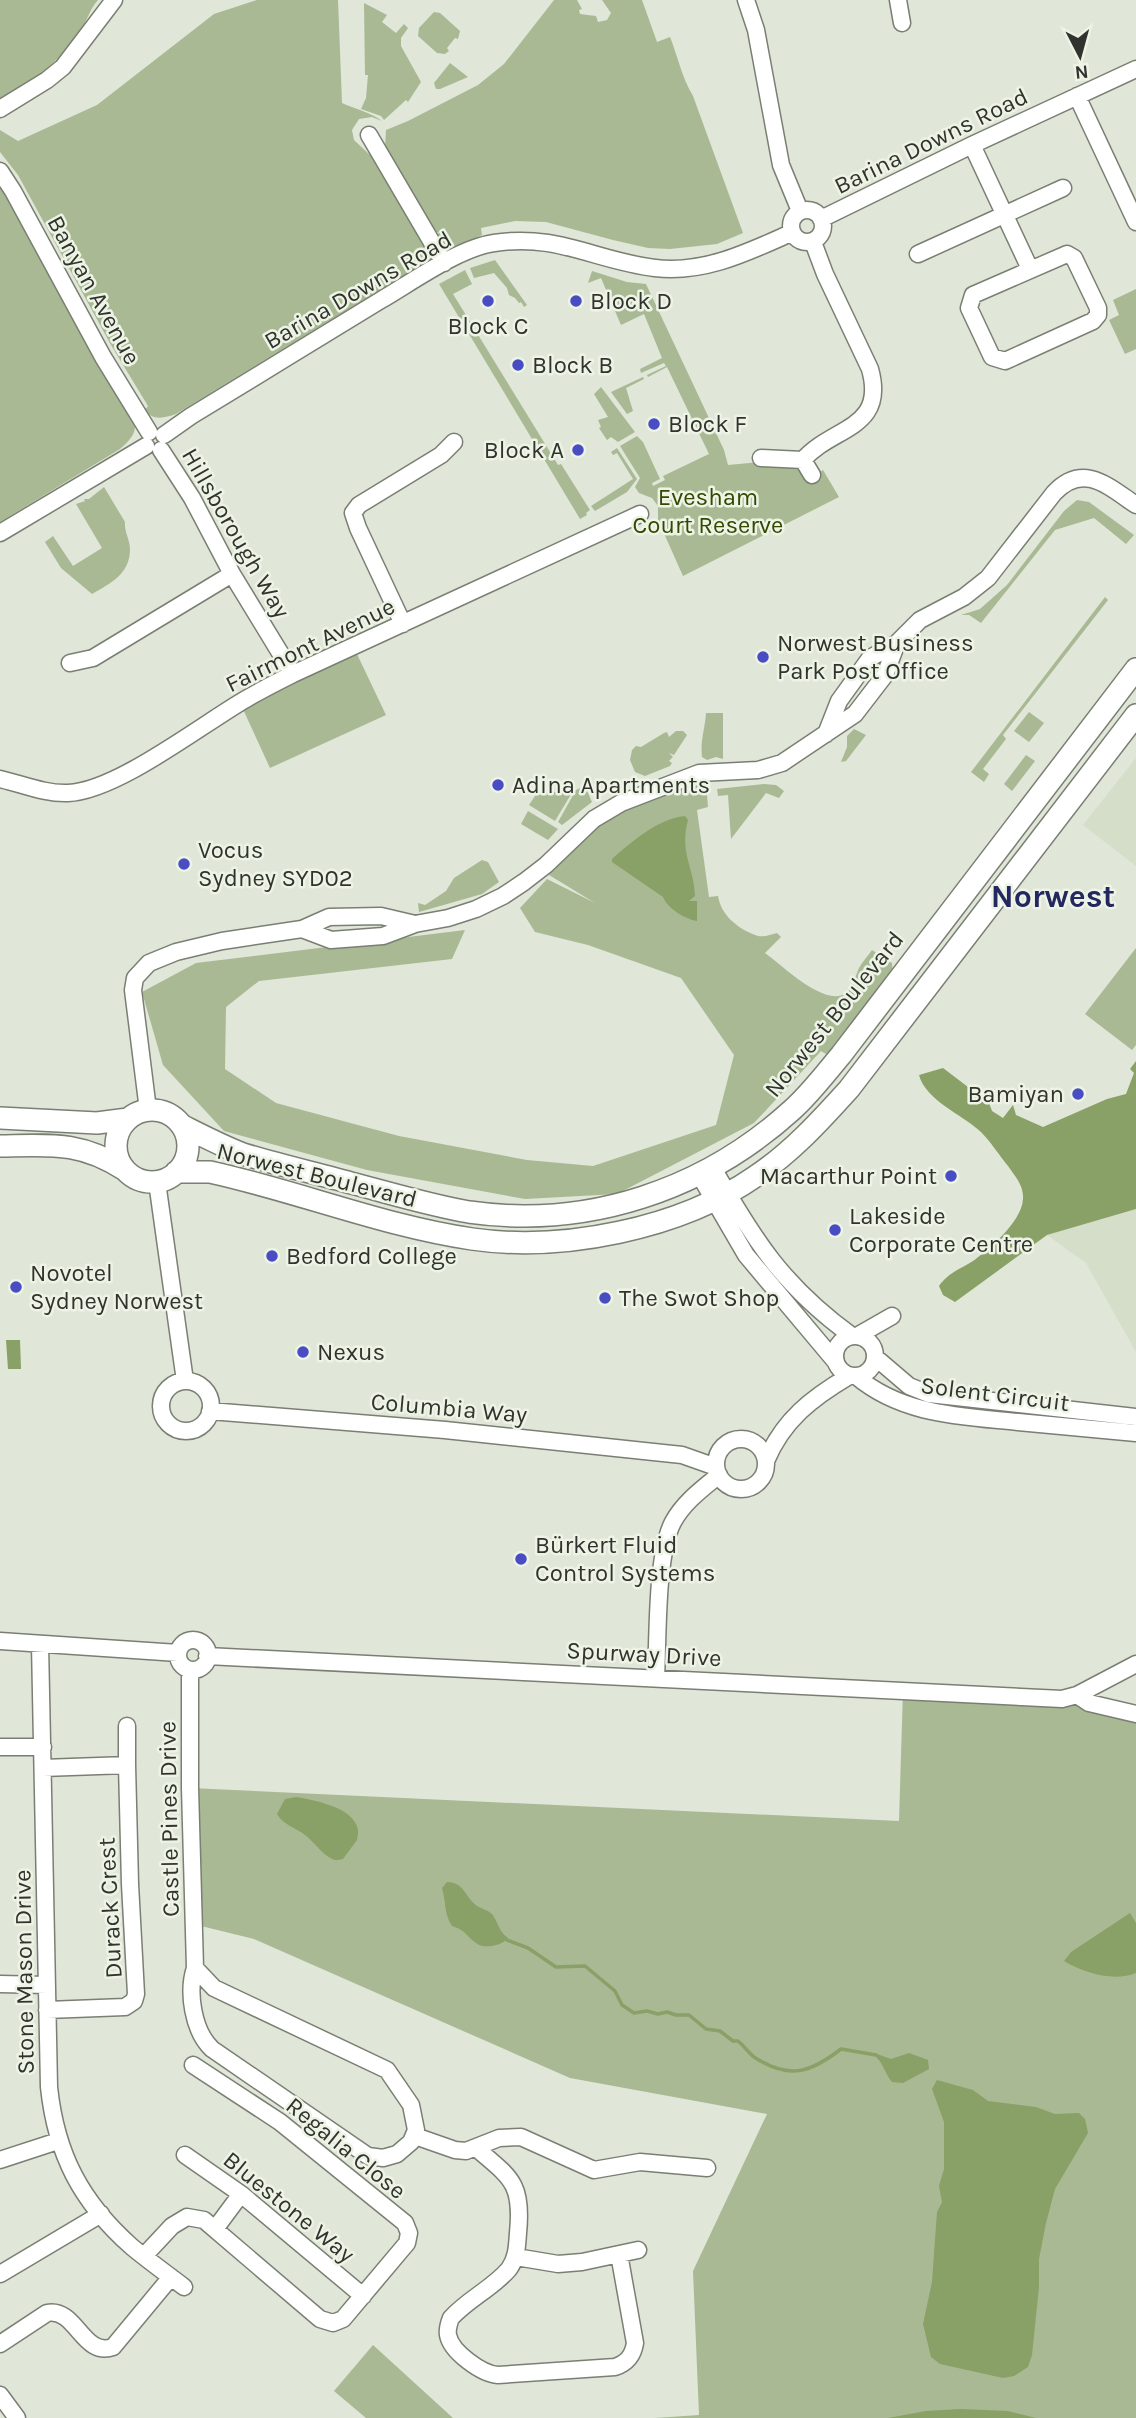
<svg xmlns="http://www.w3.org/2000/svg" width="1136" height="2418" viewBox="0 0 1136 2418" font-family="Karla,sans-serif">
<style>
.built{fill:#d5dec9}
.green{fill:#a9b993}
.water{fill:#89a066}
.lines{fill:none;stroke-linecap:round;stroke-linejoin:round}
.stream{stroke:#89a066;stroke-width:3.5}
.minor-casing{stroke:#797f72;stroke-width:19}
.major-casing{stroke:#797f72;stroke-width:24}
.minor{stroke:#fff;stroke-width:16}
.major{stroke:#fff;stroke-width:21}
.poi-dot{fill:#494dc3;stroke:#edf4e5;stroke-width:2.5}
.labels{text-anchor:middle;stroke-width:5;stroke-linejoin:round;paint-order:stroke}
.street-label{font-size:24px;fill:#31332e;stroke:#edf4e5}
.poi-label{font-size:24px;fill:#31332e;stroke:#edf4e5;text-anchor:start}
.park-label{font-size:24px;fill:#344802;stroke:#edf4e5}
.district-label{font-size:32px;font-weight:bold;fill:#242861;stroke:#edf4e5}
</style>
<rect width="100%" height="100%" fill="#e0e6d8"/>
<!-- built -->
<path class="built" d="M 1136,758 L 1136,866 L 1083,825 Z
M 1136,1209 L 1136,1352 L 1086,1263 L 1047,1235 Z"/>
<!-- green -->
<path class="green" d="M 0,0 L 98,0 C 89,10 87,22 79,33 C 58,63 32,82 0,101 Z
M 257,0 L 338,0 L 342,103 C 353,108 374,114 382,121 L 372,117 L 359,119 L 352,130 L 354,140 L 371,156 L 423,244 L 427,257 L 421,265 L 176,414 C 164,418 153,421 145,410 L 148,406 L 111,345 L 18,175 L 0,152 L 0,130 L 18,141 L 97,105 L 214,14 Z
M 554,0 L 577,0 L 582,9 L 579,10 L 580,14 L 596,16 L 598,22 L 607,20 L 611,13 L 602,0 L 642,0 L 657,42 L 670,37 C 678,57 682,78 693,96 L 743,233 L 717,244 L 670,249 L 648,248 L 613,240 L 546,222 L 515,221 L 481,228 L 482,235 C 466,242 449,255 436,237 L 439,232 L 434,233 L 385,148 L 386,130 L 408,121 L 478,85 L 504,64 Z
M 364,3 L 387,15 L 382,22 L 396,33 L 404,24 L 408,28 L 401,38 L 401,46 L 421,82 L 408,102 L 406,100 L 384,120 L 381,116 L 361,109 L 366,98 L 368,75 L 365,75 Z
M 434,12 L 440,13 L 460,31 L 458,39 L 455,38 L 447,48 L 449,51 L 445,54 L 437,53 L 418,36 L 419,28 Z
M 450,63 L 468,77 L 440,89 L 436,89 L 434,83 Z
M 0,184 L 135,424 C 136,435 128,442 120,449 L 0,522 Z
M 495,260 L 527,305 L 524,307 L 521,302 L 519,303 L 515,298 L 509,295 L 507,288 L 494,273 L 474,278 L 470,268 Z
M 465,270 L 472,284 L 453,294 L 558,465 L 561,464 L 590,510 L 586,513 L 587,515 L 580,519 L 439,284 Z
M 592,271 L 627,282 L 646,284 L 724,450 L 728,465 L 760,462 L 801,465 L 810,479 L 823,470 L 839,497 L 683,576 L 658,520 L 658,506 L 652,498 L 639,493 L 635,487 L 640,478 L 620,446 L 637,436 L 643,442 L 660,479 L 652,483 L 653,486 L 665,480 L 663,476 L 709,454 L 667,367 L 648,377 L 647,375 L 666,366 L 664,363 L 641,373 L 640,369 L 662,358 L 644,314 L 621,325 L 601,278 L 588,283 Z
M 1136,289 L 1136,349 L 1125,354 L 1109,320 L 1119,315 L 1113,300 Z
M 643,377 L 644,379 L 626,388 L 633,411 L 627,414 L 611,392 Z
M 601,387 L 635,432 L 618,442 L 611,437 L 607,440 L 599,428 L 601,427 L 598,420 L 608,417 L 594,394 Z
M 617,448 L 637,479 L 627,492 L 595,511 L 591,506 L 633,479 L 617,453 L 613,455 L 611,452 Z
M 104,487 L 125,522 C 124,532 130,540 130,549 C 130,574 111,583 92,594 L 61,568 L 45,542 L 53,536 L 73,566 L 102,548 L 76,504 L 85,501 L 84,499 L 89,499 Z
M 1077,500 L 1089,502 L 1134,535 L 1126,544 L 1094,518 L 1055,530 L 981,623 L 969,615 L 961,615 L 980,609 L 1007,585 L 1064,511 Z
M 1105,597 L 1108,600 L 1003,735 L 1006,739 L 983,769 L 989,774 L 984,782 L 971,772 Z
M 356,652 L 386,715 L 270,768 L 242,707 Z
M 1029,712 L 1044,723 L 1029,742 L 1014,731 Z
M 706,713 L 723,713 L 723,759 L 716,757 L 707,760 L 702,757 C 700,741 705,729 706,713 Z
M 854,729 L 866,735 L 846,761 L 841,762 L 847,747 L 847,736 Z
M 676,731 L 683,731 L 687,735 L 674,755 L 669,753 L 673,757 L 669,761 L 672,763 L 670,766 L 645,776 L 635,772 L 630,760 L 632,750 L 636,746 L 641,747 L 664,733 L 667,732 L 669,737 Z
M 1026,755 L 1035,761 L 1012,791 L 1004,784 Z
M 706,784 L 708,807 L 697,810 L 709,897 L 718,896 C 721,915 737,928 755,935 C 762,938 770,935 777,933 L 781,937 L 765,953 C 782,965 825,1008 846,993 C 854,988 855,976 859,968 C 862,962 868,956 872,950 L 892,963 L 893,975 L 831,1057 L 821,1051 L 754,1123 L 617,1194 L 525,1199 L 367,1170 L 224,1131 L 163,1065 L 142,992 L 196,963 L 465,930 L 452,959 L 259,981 L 226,1007 L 225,1069 L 276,1103 L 399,1136 L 527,1160 L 593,1166 L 716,1125 L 734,1055 L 681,978 L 588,945 L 535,932 L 520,908 L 547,879 L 595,903 L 549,875 C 560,863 569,848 582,838 C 612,812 666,788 706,784 Z
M 764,784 L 776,785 L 784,791 L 779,798 L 766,793 L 731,839 L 728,795 L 718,796 L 717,789 Z
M 585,786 L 592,802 L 562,825 L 558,822 L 576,790 Z
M 573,791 L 555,821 L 529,805 L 537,793 Z
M 528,811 L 558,829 L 548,840 L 521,824 Z
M 482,860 L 488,862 L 499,882 L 482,894 L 419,912 L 418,903 L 425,905 L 446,891 L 454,878 Z
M 1136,948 L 1136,1045 L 1132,1050 L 1085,1014 Z
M 903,1690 L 1091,1706 L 1136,1716 L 1136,2418 L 655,2418 L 699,2415 L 693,2271 L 767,2114 L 570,2078 L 254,1939 L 193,1924 L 190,1788 L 899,1821 Z
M 373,2345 L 453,2418 L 366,2418 L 334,2391 Z"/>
<!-- water -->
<path class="water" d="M 685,816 L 688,820 C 679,853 694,866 695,896 L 689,901 L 697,901 L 697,921 C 685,919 668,909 663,897 L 612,862 L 612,859 C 633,841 657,819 685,816 Z
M 1136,1061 L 1136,1209 L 1047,1235 L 955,1302 L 943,1295 L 939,1286 C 948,1273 960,1269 973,1261 C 990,1249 1022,1221 1023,1199 C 1024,1186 1015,1176 1008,1166 C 999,1155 991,1142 981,1132 C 962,1114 926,1101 919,1075 L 943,1068 L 989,1103 L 992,1111 L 1003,1118 L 1013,1105 L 1016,1115 L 1043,1127 L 1107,1099 L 1126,1094 L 1134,1073 L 1130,1069 Z
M 6,1340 L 20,1340 L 21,1369 L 8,1369 Z
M 296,1797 C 313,1800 347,1806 356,1824 C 359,1829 358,1835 357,1840 L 343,1859 C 337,1860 337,1861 332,1859 C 322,1854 314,1842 305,1835 C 295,1827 283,1825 277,1814 L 285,1799 Z
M 447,1882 C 464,1882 465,1897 477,1906 C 482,1909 488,1910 492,1914 C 498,1922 499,1932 508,1938 C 503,1945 484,1950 476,1943 C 465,1935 467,1931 452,1926 C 444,1915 446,1901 442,1888 Z
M 1130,1913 L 1136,1923 L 1136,1973 C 1114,1982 1084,1973 1064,1961 L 1071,1952 Z
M 909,2053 L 928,2060 L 929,2069 L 903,2083 L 892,2082 C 885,2074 884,2064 876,2057 L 877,2054 L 891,2059 Z
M 937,2080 L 973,2090 L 988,2101 L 1036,2107 L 1055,2114 L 1079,2113 L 1085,2119 L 1088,2133 L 1055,2189 L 1046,2223 L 1039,2259 L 1039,2287 L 1032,2355 L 1028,2367 L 1014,2376 L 1003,2378 L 940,2364 L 931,2357 L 923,2324 L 932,2282 L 937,2212 L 942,2202 L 939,2186 L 944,2169 L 944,2122 L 932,2089 Z
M 960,2409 L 1008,2411 L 1036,2418 L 888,2418 L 926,2411 Z"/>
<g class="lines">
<!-- stream -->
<path class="stream" d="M 507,1940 L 528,1948 L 556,1967 L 585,1966 L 615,1991 L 622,2005 L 634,2013 L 647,2011 L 658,2014 L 667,2012 L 676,2015 L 689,2015 L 706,2029 L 720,2031 L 733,2041 L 738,2041 C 744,2046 748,2052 754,2057 C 789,2080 810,2073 841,2049 L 876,2055"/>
<defs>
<path id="minor" d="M 746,0 L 756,30 L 781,165 L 800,211
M 898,0 L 902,23
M 1077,96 L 1136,222
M 0,109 L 47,80 L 63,67 L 114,0
M 369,135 L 444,263
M 972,145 L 1030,269
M 0,171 L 13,191 L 103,357 L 149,432
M791 226a16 16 0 1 1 32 0a16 16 0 1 1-32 0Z
M 821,219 L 972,145 L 1136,69
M 918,254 L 1063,188
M 1067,254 L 1074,258 L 1098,308 L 1098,315 L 1093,321 L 1005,361 L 992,357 L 969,308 L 973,295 Z
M 164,435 L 191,416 C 254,377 318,339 381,300 C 412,282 459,248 494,243 C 557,233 596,261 655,268 C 704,274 748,252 791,233
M 161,450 L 192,498 L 232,574 L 293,674
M 761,458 L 803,460 L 812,475
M 803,460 C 832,426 887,430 870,369 L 825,274 L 813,242
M 0,533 L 146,446
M 403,624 L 358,528 L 353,513 L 359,505 L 441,455 L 454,442
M 70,663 L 93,658 L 232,574
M 826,734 L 839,701 L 870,658 L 897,643 L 920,620 L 964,597 L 988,578 L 1054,493 C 1083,462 1108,486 1136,505
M 0,779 C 22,784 45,794 68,793 C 117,791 201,725 246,699 C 261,690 277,682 293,674 L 640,514
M 302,929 L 331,940 L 383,936 L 415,924 L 448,918 L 476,909 L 503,896 L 524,882 L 546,865 L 594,819 L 621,803 L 699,773 L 758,770 L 782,763 L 855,714 L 885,675 L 897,643
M 148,1110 L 133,990 L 135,978 L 149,963 L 176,952 L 222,941 L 302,929 L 329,917 L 381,916 L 415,924
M 713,1168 C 754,1240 783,1286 852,1336
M 700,1176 L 746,1255 L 835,1361
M 157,1182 L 185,1381
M835 1356a20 20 0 1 1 40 0a20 20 0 1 1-40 0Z
M 857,1336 L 892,1316
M 875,1357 L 909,1386 L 929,1394 L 1136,1417
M 856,1376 C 902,1415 960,1416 1018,1422 C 1057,1426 1097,1429 1136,1433
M161 1406a25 25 0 1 1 50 0a25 25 0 1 1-50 0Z
M 210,1411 L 445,1430 L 682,1455 L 716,1467
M716 1464a25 25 0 1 1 50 0a25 25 0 1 1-50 0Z
M 766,1461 C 783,1420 812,1398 849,1376
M178 1655a15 15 0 1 1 30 0a15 15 0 1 1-30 0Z
M 0,1641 L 178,1653
M 40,1644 L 49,2087 C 56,2154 81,2202 132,2247 C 149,2261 167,2274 184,2287
M 207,1656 L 1062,1699 L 1077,1695 L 1136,1664
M 190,1670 L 190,1788 L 195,1968 C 187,1992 193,2031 212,2049 L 368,2156 L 383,2158 L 397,2154 L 411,2142 L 416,2130 L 411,2105 L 387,2070 L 214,1988 L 195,1968
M 656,1678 C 658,1639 656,1554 673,1522 C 684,1502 702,1489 719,1475
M 1077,1695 L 1089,1703 L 1136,1714
M 127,1726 L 127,1765
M 0,1747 L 43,1747
M 43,1768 L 127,1765 L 130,1884 L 136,1994 L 134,2001 L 125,2007 L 47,2010
M 0,1984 L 47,1985
M 415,2136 L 455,2150 L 466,2151 L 499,2138 L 521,2137 L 594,2170 L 640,2162 L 707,2168
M 476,2148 C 511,2178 523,2183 518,2233 C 517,2246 517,2258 509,2269 C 493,2288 468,2299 451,2318 C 449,2323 447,2329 448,2335 C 451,2352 482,2374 498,2375 L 615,2367 C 627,2363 633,2356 635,2343 L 619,2254
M 185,2155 L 241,2194 L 363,2296
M 0,2160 L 58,2141
M 215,2229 L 241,2194
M 144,2256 L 172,2226 L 187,2217 L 204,2220 L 320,2319 L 333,2323 L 343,2319 L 407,2243 L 409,2233 L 405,2223 L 280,2122 L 193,2065
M 516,2257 L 558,2264 L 582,2262 L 638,2250
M 0,2274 L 101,2214
M 0,2344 L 47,2313 C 76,2307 83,2358 113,2347 L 171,2277
M 0,2395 L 17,2418"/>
<path id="major" d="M116 1146a36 36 0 1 1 72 0a36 36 0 1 1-72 0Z
M 0,1118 L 97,1123 L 128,1119
M 181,1125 C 201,1135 222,1146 243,1154 C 279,1165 315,1173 351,1183 C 390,1193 429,1205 469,1212 C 588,1229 704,1190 792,1110 C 810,1094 825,1074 841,1055 L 1136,669
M 0,1146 C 50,1145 81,1141 125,1170
M 176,1172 L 210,1172 C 297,1191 383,1226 472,1239 C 562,1252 680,1229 756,1176 C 791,1153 821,1120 849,1089 L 1136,715"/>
</defs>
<!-- minor casing -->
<use href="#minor" class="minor-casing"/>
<!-- major casing -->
<use href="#major" class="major-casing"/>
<!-- minor -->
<use href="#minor" class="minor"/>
<!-- major -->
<use href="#major" class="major"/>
</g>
<!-- markers -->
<g class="poi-dot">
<circle cx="488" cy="301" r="7"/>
<circle cx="576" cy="301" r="7"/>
<circle cx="518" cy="365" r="7"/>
<circle cx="654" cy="424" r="7"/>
<circle cx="578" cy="450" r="7"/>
<circle cx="763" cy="657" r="7"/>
<circle cx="498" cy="785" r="7"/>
<circle cx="184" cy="864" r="7"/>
<circle cx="1078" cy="1094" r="7"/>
<circle cx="951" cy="1176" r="7"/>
<circle cx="835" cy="1230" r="7"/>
<circle cx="272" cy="1256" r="7"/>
<circle cx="16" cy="1287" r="7"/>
<circle cx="605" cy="1298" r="7"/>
<circle cx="303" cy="1352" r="7"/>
<circle cx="521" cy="1559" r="7"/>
</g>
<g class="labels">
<!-- street labels -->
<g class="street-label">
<text transform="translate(931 141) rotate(-26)" y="8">Barina Downs Road</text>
<text transform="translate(94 290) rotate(61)" y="8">Banyan Avenue</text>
<text transform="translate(358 290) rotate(-30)" y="8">Barina Downs Road</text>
<text transform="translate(236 533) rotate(60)" y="8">Hillsborough Way</text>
<text transform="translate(310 645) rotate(-26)" y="8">Fairmont Avenue</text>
<text transform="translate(834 1014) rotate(-51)" y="8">Norwest Boulevard</text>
<text transform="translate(317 1175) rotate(14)" y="8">Norwest Boulevard</text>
<text transform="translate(995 1394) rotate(7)" y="8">Solent Circuit</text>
<text transform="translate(449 1408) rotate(5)" y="8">Columbia Way</text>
<text transform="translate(644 1654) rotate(3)" y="8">Spurway Drive</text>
<text transform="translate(169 1819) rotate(-91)" y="8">Castle Pines Drive</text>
<text transform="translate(110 1908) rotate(-93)" y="8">Durack Crest</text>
<text transform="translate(24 1972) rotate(-91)" y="8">Stone Mason Drive</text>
<text transform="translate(346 2148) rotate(39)" y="8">Regalia Close</text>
<text transform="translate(289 2207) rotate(39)" y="8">Bluestone Way</text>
</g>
<!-- poi labels -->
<g class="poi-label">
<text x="590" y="309">Block D</text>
<text x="488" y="334" text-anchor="middle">Block C</text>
<text x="532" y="373">Block B</text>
<text x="668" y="432">Block F</text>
<text x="564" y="458" text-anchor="end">Block A</text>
<text x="777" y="651">Norwest Business<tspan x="777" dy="28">Park Post Office</tspan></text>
<text x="512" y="793">Adina Apartments</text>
<text x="198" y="858">Vocus<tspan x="198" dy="28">Sydney SYD02</tspan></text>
<text x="1064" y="1102" text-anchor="end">Bamiyan</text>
<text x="937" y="1184" text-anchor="end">Macarthur Point</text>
<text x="849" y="1224">Lakeside<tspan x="849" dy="28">Corporate Centre</tspan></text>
<text x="286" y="1264">Bedford College</text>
<text x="30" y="1281">Novotel<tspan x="30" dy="28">Sydney Norwest</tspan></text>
<text x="619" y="1306">The Swot Shop</text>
<text x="317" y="1360">Nexus</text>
<text x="535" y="1553">Bürkert Fluid<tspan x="535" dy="28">Control Systems</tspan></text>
</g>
<!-- park labels -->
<g class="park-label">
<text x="708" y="505">Evesham<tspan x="708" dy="28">Court Reserve</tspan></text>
</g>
<!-- district labels -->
<g class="district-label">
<text x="1053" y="907">Norwest</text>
</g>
</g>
<!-- north arrow -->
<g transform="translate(1080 56) rotate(174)" stroke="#edf4e5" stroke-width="5" paint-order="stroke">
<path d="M0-5L12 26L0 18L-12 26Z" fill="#31332e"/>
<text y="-10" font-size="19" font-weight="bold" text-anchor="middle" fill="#31332e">N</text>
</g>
</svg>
